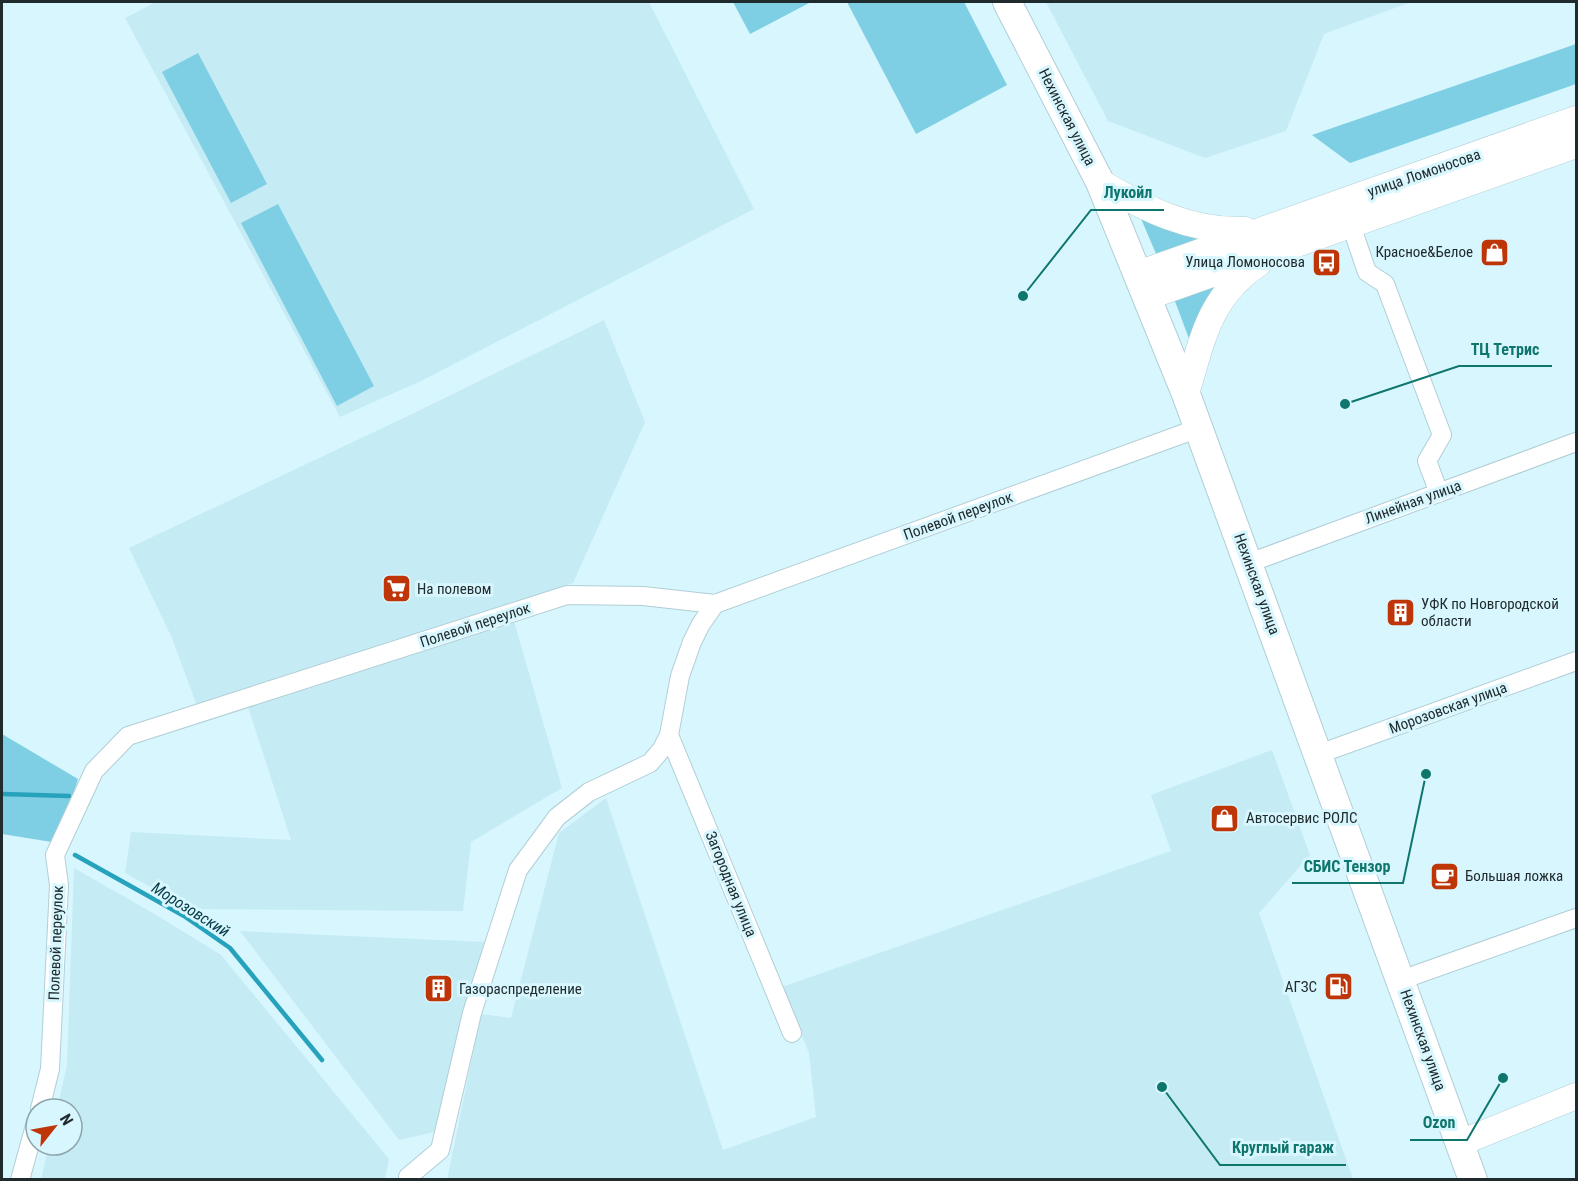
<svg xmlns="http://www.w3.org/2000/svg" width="1578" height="1181" viewBox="0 0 1578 1181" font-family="'Roboto Condensed',sans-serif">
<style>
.built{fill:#c5ebf5}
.green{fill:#7ecfe4}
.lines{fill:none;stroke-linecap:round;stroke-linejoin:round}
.stream{stroke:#26a2bc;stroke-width:4.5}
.street-casing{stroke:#b1ced6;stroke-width:20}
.secondary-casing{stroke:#b1ced6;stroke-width:27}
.primary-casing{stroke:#b1ced6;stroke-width:30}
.street{stroke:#fff;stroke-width:18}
.secondary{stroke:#fff;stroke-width:26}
.primary{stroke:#fff;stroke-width:28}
.labels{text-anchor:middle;stroke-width:6;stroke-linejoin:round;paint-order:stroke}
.street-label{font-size:15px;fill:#202b2e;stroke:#d8f6fe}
.poi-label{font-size:15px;fill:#202b2e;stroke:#d8f6fe;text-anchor:start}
.water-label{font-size:16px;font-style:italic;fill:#053b46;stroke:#d8f6fe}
.leader{fill:none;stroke:#0f766e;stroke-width:2}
.callout-dot{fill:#0f766e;stroke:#d8f6fe;stroke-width:2}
.callout-label{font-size:16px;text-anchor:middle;font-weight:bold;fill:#0f766e;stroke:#d8f6fe;stroke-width:6;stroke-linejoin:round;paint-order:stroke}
</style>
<rect width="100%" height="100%" fill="#d8f6fe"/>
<!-- built -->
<path class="built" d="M 156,2 L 649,2 L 754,209 L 423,380 L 340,417 L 125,18 Z
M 1046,2 L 1411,2 L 1324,34 L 1286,131 L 1205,158 L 1108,121 Z
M 604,320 L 645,422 L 573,583 L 197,706 L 172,638 L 129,548 L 410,415 Z
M 514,621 L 562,788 L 471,842 L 463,911 L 191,909 L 125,873 L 131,832 L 291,840 L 248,707 Z
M 1272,750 L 1310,855 L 1259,913 L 1353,1179 L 447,1180 L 481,1014 L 511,1018 L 559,833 L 606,798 L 723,1150 L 816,1117 L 809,1053 L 782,987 L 1171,851 L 1151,795 Z
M 74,868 L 158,916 L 221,955 L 389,1159 L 385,1179 L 41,1179 L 49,1145 L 72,1145 L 72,1109 L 57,1109 L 67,1065 Z
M 240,931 L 484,942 L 434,1132 L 399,1140 Z"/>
<!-- green -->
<path class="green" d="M 733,2 L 811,2 L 750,34 Z
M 847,2 L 964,2 L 1007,85 L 916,134 Z
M 1576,44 L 1576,84 L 1350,163 L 1312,135 Z
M 198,53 L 267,184 L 231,203 L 162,72 Z
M 278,204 L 374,386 L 337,406 L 241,223 Z
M 1139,214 L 1211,237 L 1157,256 Z
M 1229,276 L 1191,344 L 1173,296 Z
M 2,734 L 78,779 L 58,843 L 2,834 Z"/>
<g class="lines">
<!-- stream -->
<path class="stream" d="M 2,794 L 69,796
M 75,855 L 184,916 L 230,948 L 322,1060"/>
<defs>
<path id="street" d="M 1351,225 L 1367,272 L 1385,284 L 1442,435 L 1427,461 L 1439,493
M 1249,563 L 1576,442
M 669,735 L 792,1033
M 1319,754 L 1576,661
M 1401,980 L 1576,918
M 40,1109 L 50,1069 L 59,885 L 55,855 L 94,771 L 128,736 L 567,595 L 643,596 L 715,604 L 1199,428
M 20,1180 L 36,1122
M 408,1180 L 408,1177 L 440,1150 L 472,1013 L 518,870 L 557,817 L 589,792 L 650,763 L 662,749 L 669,735 L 680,676 L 692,642 L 701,624 L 715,604"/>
<path id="secondary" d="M 1100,182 C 1145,209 1191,232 1245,230
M 1138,274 L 1576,119
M 1147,297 L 1576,145
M 1186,394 C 1202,341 1209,296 1258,264
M 1460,1143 L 1576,1096"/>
<path id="primary" d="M 1007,2 L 1100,182 L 1186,394 L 1473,1180"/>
</defs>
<!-- street casing -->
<use href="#street" class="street-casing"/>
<!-- secondary casing -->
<use href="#secondary" class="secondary-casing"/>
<!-- primary casing -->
<use href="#primary" class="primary-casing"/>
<!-- street -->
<use href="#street" class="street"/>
<!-- secondary -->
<use href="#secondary" class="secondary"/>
<!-- primary -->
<use href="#primary" class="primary"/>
</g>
<!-- icons -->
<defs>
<symbol id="shop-square" viewBox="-11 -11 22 22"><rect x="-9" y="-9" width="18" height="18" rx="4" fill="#be3508" stroke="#d8f6fe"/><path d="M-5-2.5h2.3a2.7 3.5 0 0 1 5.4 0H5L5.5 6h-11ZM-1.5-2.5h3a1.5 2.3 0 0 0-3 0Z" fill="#fff"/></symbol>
<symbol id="bus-square" viewBox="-11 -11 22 22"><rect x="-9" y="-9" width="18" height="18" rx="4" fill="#be3508" stroke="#d8f6fe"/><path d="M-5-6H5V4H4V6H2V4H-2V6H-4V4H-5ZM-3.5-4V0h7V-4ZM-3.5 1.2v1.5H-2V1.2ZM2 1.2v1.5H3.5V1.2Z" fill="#fff"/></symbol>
<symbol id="supermarket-square" viewBox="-11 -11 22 22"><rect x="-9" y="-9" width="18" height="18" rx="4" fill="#be3508" stroke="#d8f6fe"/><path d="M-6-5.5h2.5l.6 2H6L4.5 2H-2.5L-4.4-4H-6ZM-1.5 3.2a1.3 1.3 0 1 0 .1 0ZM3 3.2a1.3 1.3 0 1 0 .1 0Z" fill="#fff"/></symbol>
<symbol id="building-square" viewBox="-11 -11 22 22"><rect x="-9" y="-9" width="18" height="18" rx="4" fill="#be3508" stroke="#d8f6fe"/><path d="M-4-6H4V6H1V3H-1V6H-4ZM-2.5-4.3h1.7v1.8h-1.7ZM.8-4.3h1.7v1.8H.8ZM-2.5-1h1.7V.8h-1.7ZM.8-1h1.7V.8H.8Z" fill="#fff"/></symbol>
<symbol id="cafe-square" viewBox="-11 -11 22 22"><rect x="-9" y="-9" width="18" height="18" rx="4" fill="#be3508" stroke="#d8f6fe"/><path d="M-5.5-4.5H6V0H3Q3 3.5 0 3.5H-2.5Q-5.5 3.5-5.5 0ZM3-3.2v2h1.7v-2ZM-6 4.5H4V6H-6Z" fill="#fff"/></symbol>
<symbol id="fuel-square" viewBox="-11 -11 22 22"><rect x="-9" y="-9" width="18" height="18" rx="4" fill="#be3508" stroke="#d8f6fe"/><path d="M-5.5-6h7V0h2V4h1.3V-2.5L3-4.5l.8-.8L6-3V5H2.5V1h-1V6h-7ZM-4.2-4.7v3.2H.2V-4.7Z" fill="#fff"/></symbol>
</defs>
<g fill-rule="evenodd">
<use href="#shop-square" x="1478" y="236" width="33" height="33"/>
<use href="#bus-square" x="1310" y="246" width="33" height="33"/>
<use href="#supermarket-square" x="380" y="572" width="33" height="33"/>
<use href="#building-square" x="1384" y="596" width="33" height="33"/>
<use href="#shop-square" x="1208" y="802" width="33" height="33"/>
<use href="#cafe-square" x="1428" y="860" width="33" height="33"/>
<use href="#fuel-square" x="1322" y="970" width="33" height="33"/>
<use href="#building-square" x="422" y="972" width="33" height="33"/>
</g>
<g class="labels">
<!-- street labels -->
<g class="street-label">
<text transform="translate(1067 117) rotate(63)" y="5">Нехинская улица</text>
<text transform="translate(1424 173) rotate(-19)" y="5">улица Ломоносова</text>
<text transform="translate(1413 502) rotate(-20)" y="5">Линейная улица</text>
<text transform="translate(958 516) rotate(-20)" y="5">Полевой переулок</text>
<text transform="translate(1257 584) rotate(70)" y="5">Нехинская улица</text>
<text transform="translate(475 625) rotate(-18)" y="5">Полевой переулок</text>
<text transform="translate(1448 708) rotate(-20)" y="5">Морозовская улица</text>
<text transform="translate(731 884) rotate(68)" y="5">Загородная улица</text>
<text transform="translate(56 943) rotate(-88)" y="5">Полевой переулок</text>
<text transform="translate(1423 1040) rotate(70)" y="5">Нехинская улица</text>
</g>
<!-- poi labels -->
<g class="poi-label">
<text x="1473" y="257" text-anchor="end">Красное&amp;Белое</text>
<text x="1305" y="267" text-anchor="end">Улица Ломоносова</text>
<text x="417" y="594">На полевом</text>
<text x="1421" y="609">УФК по Новгородской<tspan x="1421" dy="17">области</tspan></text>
<text x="1246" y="823">Автосервис РОЛС</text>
<text x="1465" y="881">Большая ложка</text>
<text x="1317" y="992" text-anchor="end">АГЗС</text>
<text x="459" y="994">Газораспределение</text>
</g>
<!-- water labels -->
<g class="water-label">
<text transform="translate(191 909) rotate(32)" y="6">Морозовский</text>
</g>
</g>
<!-- callouts -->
<path class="leader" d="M1023 296L1091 210H1164M1345 404L1459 366H1552M1426 774L1403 883H1292M1503 1078L1467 1140H1410M1162 1087L1220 1165H1346"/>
<g class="callout-dot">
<circle cx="1023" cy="296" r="6"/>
<circle cx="1345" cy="404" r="6"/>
<circle cx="1426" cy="774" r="6"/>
<circle cx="1503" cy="1078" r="6"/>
<circle cx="1162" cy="1087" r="6"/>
</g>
<g class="callout-label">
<text x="1128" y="198">Лукойл</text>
<text x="1505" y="355">ТЦ Тетрис</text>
<text x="1347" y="872">СБИС Тензор</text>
<text x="1439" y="1128">Ozon</text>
<text x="1283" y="1153">Круглый гараж</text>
</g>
<!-- border -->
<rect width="1578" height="1181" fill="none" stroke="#202b2e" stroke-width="6"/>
<!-- north arrow -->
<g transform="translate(54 1127) rotate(59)"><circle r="28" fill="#d8f6fe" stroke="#8ea5ab" stroke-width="1.5"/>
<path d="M0-4.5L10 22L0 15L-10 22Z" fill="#be3508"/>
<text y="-9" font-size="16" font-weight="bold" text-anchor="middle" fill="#202b2e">N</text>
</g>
</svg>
